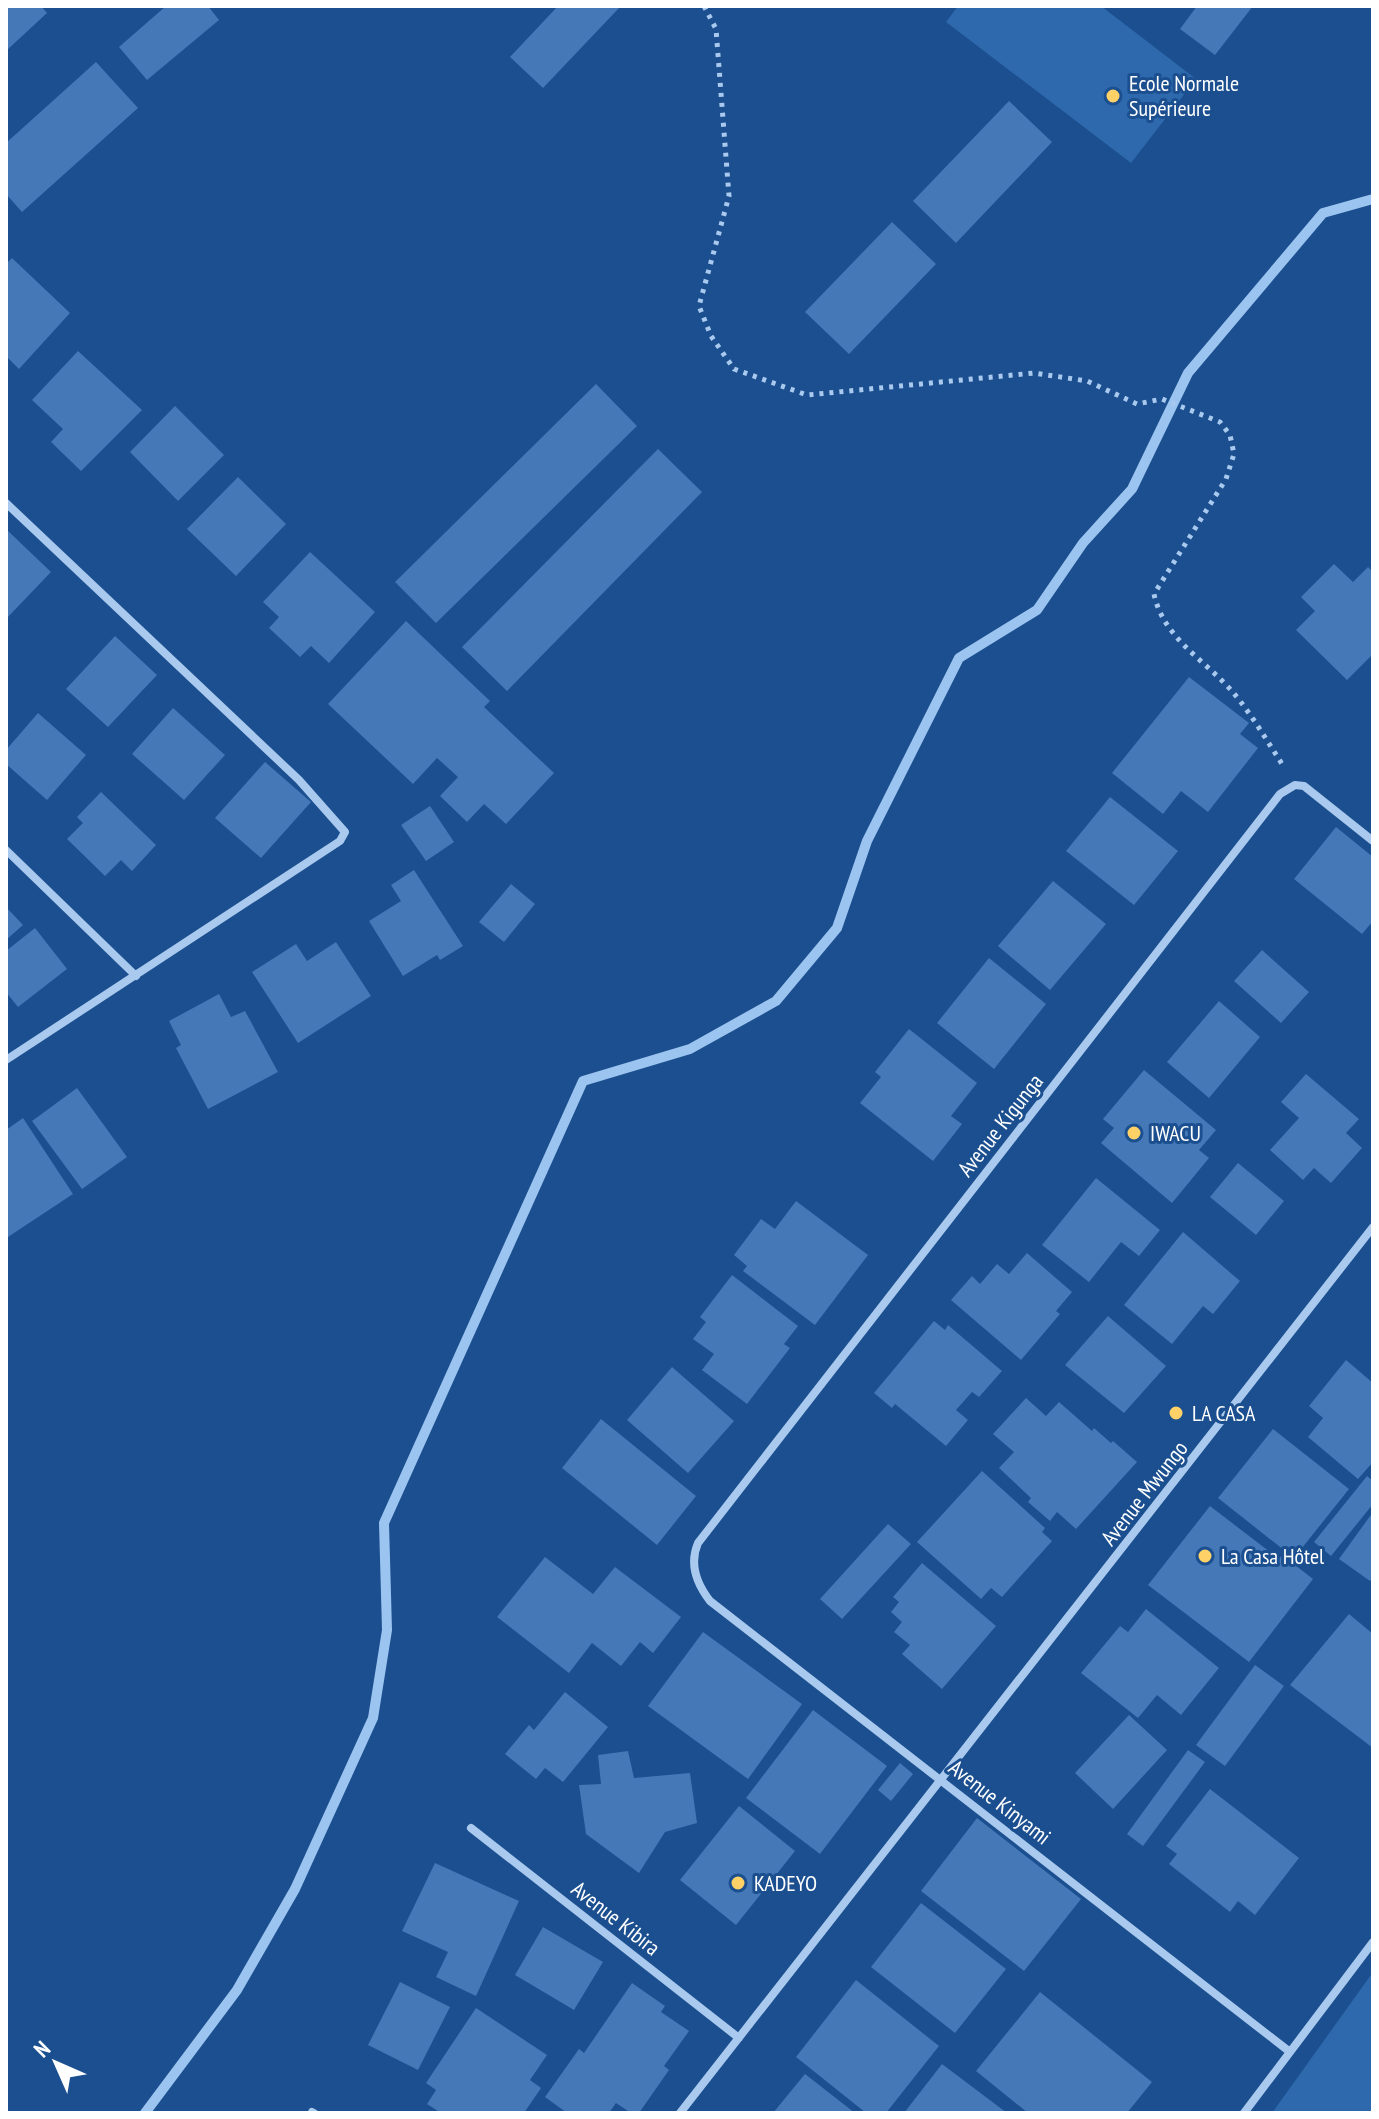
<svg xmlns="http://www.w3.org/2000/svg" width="1379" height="2119" viewBox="0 0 1379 2119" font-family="'PT Sans Narrow',sans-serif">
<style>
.green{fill:#2e69ad}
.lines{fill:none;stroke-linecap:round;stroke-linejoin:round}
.stream{stroke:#9cc4f0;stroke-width:10}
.building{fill:#4478b7}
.path{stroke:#a9c9ee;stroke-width:5;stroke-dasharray:4 6;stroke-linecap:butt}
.street{stroke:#a9c9ee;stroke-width:8}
.poi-dot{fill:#ffd166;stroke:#1b4f8f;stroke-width:3}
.labels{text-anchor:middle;stroke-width:6;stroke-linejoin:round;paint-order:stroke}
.poi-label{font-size:22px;fill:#fff;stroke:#1b4f8f;text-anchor:start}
.street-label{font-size:22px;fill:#fff;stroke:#1b4f8f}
</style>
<rect width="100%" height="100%" fill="#1b4f8f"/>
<!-- green -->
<path class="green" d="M 958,6 L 1101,6 L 1196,79 L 1131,163 L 946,22 Z
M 1373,1972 L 1373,2113 L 1272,2113 Z"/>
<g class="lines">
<!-- stream -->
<path class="stream" d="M 145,2113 L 237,1990 L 295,1889 L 373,1718 L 387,1630 L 384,1523 L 583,1081 L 690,1049 L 776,1001 L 837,928 L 867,841 L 959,658 L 1037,610 L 1083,543 L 1132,489 L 1188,373 L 1323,213 L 1373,199"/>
</g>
<!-- building -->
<path class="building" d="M 6,6 L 41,6 L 47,13 L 6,51 Z
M 166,6 L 208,6 L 219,20 L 147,80 L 119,47 Z
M 558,6 L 620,7 L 543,88 L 510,57 Z
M 1197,6 L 1253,6 L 1215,55 L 1180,29 Z
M 96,62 L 138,108 L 22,212 L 6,194 L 6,143 Z
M 1009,101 L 1052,142 L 956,243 L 913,201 Z
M 892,222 L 936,264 L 849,354 L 805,312 Z
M 12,258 L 70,313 L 19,369 L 6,356 L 6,264 Z
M 78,351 L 142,410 L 81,471 L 51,442 L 63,429 L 32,400 Z
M 596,384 L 637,426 L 436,623 L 395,582 Z
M 175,406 L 224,455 L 178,501 L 130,452 Z
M 658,449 L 702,492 L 507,691 L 462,647 Z
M 238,477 L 286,524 L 236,576 L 187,529 Z
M 6,529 L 51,572 L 6,619 Z
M 310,552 L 375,612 L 329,663 L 311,646 L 300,657 L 269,628 L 279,617 L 263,602 Z
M 1334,564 L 1353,582 L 1368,567 L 1373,572 L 1373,654 L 1347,680 L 1296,630 L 1315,611 L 1301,597 Z
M 406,621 L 490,701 L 484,707 L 554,773 L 506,824 L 484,804 L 467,822 L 440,796 L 458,777 L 437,758 L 413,784 L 328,704 Z
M 115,636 L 157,675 L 108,727 L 66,689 Z
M 1189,677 L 1249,723 L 1240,734 L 1258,748 L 1208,812 L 1181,791 L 1163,814 L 1112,773 Z
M 173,708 L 225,755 L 184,800 L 132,754 Z
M 38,713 L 86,755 L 47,800 L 6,764 L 6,750 Z
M 265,762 L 311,802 L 261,858 L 215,818 Z
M 101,792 L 156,845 L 132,871 L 121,860 L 105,876 L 67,839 L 83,823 L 77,817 Z
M 1110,797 L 1178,851 L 1134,905 L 1066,851 Z
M 430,806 L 454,842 L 426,861 L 401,825 Z
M 1336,827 L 1373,857 L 1373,921 L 1362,934 L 1294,879 Z
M 414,870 L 463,946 L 440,960 L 437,955 L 403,976 L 369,921 L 401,901 L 391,885 Z
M 1053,881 L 1106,924 L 1050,990 L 998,946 Z
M 511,884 L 535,904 L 504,942 L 479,922 Z
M 6,907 L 23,925 L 6,940 Z
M 35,928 L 67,969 L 18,1007 L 6,992 L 6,951 Z
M 336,942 L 371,996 L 298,1043 L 252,972 L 296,944 L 307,961 Z
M 1262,950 L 1309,992 L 1281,1023 L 1234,981 Z
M 989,958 L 1046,1004 L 994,1069 L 937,1023 Z
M 219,994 L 231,1017 L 245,1011 L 278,1072 L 208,1109 L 176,1048 L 181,1045 L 169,1021 Z
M 1219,1001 L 1260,1037 L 1209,1098 L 1167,1062 Z
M 909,1029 L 977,1083 L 951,1116 L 962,1124 L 933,1161 L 860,1103 L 881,1077 L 875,1072 Z
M 1144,1070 L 1216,1130 L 1199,1150 L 1209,1158 L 1172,1203 L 1101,1143 L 1114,1128 L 1103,1119 Z
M 1306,1074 L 1359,1119 L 1346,1133 L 1362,1148 L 1331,1183 L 1314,1168 L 1303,1180 L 1270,1150 L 1299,1118 L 1281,1102 Z
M 77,1088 L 127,1157 L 82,1189 L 32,1121 Z
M 23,1118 L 73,1194 L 8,1237 L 6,1130 Z
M 1238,1163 L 1284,1201 L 1256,1235 L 1210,1197 Z
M 1096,1178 L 1160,1230 L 1139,1256 L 1121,1242 L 1089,1282 L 1042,1245 Z
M 796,1201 L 868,1255 L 815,1325 L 743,1271 L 747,1266 L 734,1255 L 761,1219 L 775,1229 Z
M 1183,1232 L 1240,1281 L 1213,1314 L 1203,1306 L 1172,1344 L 1124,1305 Z
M 1027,1253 L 1072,1292 L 1056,1311 L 1060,1314 L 1021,1360 L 951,1300 L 972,1276 L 980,1284 L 997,1264 L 1009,1274 Z
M 732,1275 L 798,1326 L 784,1344 L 790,1348 L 747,1404 L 702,1370 L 714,1354 L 693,1339 L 706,1322 L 700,1317 Z
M 1108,1316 L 1166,1366 L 1124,1413 L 1065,1365 Z
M 934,1321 L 945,1330 L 948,1325 L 1002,1371 L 979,1397 L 972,1392 L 956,1410 L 968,1420 L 946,1446 L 895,1404 L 892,1408 L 874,1393 Z
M 1346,1360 L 1373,1383 L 1373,1462 L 1358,1479 L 1308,1437 L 1323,1418 L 1309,1406 Z
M 672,1367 L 734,1421 L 688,1473 L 627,1420 Z
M 1026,1398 L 1046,1416 L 1059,1402 L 1092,1431 L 1094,1428 L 1111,1443 L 1113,1441 L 1137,1462 L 1076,1529 L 1057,1512 L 1050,1521 L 1028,1502 L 1031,1498 L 999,1468 L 1014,1452 L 993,1434 Z
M 601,1419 L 696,1496 L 657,1545 L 562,1468 Z
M 1273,1429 L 1349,1489 L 1294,1558 L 1218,1498 Z
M 982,1471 L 1045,1528 L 1042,1532 L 1052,1541 L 1002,1597 L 991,1588 L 981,1599 L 917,1542 Z
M 1367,1476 L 1373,1481 L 1373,1504 L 1331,1556 L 1314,1542 Z
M 1210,1506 L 1279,1559 L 1282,1555 L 1313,1579 L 1249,1662 L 1148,1585 Z
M 1373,1512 L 1373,1577 L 1370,1581 L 1339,1559 Z
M 888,1524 L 911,1544 L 842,1619 L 820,1599 Z
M 545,1557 L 593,1594 L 615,1567 L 681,1617 L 653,1653 L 640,1642 L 621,1666 L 592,1643 L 569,1673 L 497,1617 Z
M 922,1563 L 996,1626 L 942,1689 L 902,1654 L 910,1645 L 894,1632 L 902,1622 L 891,1612 L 899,1602 L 893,1597 Z
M 1146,1609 L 1219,1668 L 1181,1715 L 1157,1695 L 1138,1718 L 1081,1673 L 1120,1626 L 1128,1632 Z
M 1349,1614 L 1373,1634 L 1373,1748 L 1290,1685 Z
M 703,1632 L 802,1704 L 748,1779 L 648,1706 Z
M 1255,1665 L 1284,1686 L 1225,1766 L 1196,1745 Z
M 565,1692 L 608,1727 L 563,1782 L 545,1768 L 536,1779 L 505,1754 L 529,1725 L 534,1730 Z
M 813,1710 L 887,1766 L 820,1854 L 746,1798 Z
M 1129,1715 L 1167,1750 L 1113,1809 L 1075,1773 Z
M 1188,1750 L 1205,1762 L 1143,1846 L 1127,1834 Z
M 628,1751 L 634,1778 L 690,1773 L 697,1823 L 665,1832 L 639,1873 L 586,1834 L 579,1785 L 601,1784 L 598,1755 Z
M 900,1763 L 913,1774 L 891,1801 L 878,1790 Z
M 1210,1789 L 1299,1858 L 1255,1915 L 1238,1901 L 1230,1912 L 1169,1864 L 1177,1854 L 1166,1846 Z
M 739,1806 L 795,1851 L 736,1925 L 680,1880 Z
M 977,1818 L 1081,1899 L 1024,1971 L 921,1891 Z
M 435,1863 L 519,1901 L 476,1996 L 436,1977 L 448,1952 L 402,1931 Z
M 921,1903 L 1006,1969 L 955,2033 L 871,1967 Z
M 543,1927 L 603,1962 L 574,2010 L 515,1975 Z
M 856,1980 L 939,2046 L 886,2113 L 866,2113 L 796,2057 Z
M 400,1982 L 450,2007 L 418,2070 L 368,2045 Z
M 632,1983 L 665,2006 L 661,2012 L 689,2031 L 664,2066 L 669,2070 L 639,2113 L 631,2113 L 616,2103 L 609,2113 L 567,2113 L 545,2097 L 579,2049 L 584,2053 Z
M 1040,1992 L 1152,2082 L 1127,2113 L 1028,2113 L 976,2071 Z
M 476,2008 L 547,2055 L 530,2080 L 541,2088 L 524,2113 L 441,2113 L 427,2104 L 436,2090 L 426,2083 Z
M 942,2064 L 1007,2113 L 904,2113 Z
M 805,2074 L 855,2113 L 773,2113 Z"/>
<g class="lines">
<!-- path -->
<path class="path" d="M 704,6 L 716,29 L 729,196 L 699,306 L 711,336 L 734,369 L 807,395 L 1034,373 L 1087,381 L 1137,404 L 1162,399 L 1220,422 L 1230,435 L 1234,454 L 1226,479 L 1154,594 C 1163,637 1202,658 1231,690 C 1251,713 1267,741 1284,767"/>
<!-- street -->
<path class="street" d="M 6,503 L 299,780 L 345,832 L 340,841 L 6,1060
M 6,850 L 136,976
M 471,1828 L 739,2038
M 1290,2052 L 710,1601 C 696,1583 689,1564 698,1543 L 1280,794 L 1295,785 L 1304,786 L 1373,841
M 312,2112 L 314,2113
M 680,2113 L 1373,1227
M 1244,2113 L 1373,1942"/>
</g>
<!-- markers -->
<g class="poi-dot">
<circle cx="1113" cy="96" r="8"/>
<circle cx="1134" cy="1133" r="8"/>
<circle cx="1176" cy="1413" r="8"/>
<circle cx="1205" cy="1556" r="8"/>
<circle cx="738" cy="1883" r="8"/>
</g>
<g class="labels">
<!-- poi labels -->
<g class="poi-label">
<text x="1129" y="91">Ecole Normale<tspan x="1129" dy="25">Supérieure</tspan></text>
<text x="1150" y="1141">IWACU</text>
<text x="1192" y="1421">LA CASA</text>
<text x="1221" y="1564">La Casa Hôtel</text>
<text x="754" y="1891">KADEYO</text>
</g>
<!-- street labels -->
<g class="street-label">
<text transform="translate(1000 1125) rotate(-52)" y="8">Avenue Kigunga</text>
<text transform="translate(1144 1493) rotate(-52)" y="8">Avenue Mwungo</text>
<text transform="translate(1000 1802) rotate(38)" y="8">Avenue Kinyami</text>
<text transform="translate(616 1918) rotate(38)" y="8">Avenue Kibira</text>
</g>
</g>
<!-- border -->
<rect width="1379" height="2119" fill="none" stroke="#ffffff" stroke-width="16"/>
<!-- north arrow -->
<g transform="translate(56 2063) rotate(315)" stroke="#1b4f8f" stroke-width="6" paint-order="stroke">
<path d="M0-6L14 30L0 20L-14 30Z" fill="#ffffff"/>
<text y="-12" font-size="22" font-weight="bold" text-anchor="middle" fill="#ffffff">N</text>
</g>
</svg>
